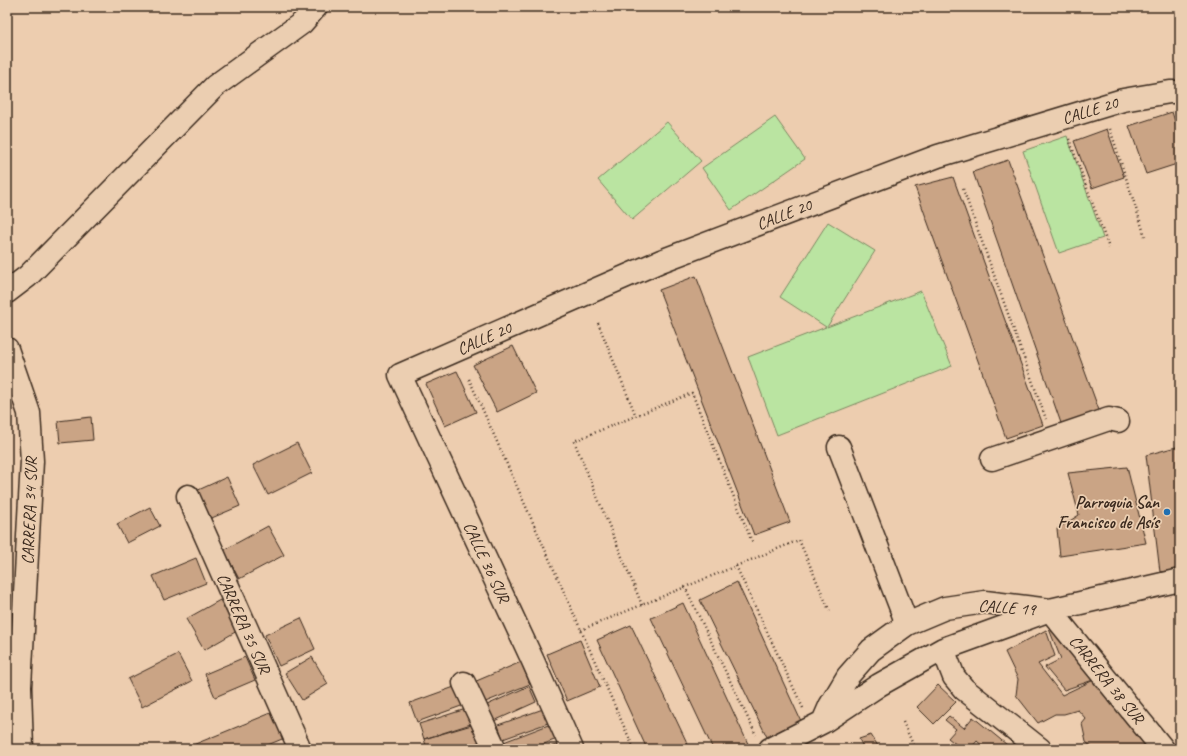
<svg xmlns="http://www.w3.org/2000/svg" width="1187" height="756" viewBox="0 0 1187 756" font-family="Caveat,sans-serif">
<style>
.green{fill:#bae4a1;stroke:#7a8760}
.building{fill:#caa485;stroke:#3b2a1e}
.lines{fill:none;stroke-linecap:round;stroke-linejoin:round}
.minor-casing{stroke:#3b2a1e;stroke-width:25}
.path{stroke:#3b2a1e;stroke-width:2.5;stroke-dasharray:1 3;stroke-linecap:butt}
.minor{stroke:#ebceb1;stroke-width:22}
.poi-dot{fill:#1f6fb2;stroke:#ebceb1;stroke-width:1.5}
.labels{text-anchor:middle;stroke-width:3.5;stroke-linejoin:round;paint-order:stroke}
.street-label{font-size:17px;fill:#3b2a1e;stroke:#ebceb1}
.poi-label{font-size:17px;font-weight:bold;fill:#3b2a1e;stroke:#ebceb1;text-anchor:end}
</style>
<rect width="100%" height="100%" fill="#edcdaf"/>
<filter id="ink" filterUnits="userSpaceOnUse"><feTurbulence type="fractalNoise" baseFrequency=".025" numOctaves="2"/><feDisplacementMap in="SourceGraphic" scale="8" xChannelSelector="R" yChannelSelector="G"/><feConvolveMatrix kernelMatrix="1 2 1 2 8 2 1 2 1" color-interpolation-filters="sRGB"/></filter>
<g filter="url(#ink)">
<!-- green -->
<path class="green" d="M 775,117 L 805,159 L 731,210 L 702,168 Z
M 667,122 L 701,161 L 632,220 L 598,180 Z
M 1067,136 L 1103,238 L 1059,253 L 1023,151 Z
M 828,222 L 875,251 L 827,327 L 921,291 L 952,366 L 777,435 L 748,357 L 826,327 L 780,297 Z"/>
<!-- building -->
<path class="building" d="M 1172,112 L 1180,137 L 1180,163 L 1146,174 L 1129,126 Z
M 1107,129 L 1124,177 L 1092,188 L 1074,141 Z
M 1008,160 L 1100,413 L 1062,426 L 973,172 Z
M 953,177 L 1043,425 L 1006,438 L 915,187 Z
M 696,276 L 790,522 L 754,535 L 659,290 Z
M 513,346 L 536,393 L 497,412 L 473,365 Z
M 457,371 L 476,412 L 445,426 L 426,384 Z
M 91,417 L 93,440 L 60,443 L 58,421 Z
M 297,443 L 312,473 L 268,495 L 253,465 Z
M 1180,446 L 1180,569 L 1160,572 L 1146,455 Z
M 1127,467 L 1146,543 L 1060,556 L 1057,529 L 1079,515 L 1068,473 Z
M 227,477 L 240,506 L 207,520 L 194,492 Z
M 150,507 L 160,526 L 127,543 L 117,524 Z
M 268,526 L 284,555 L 239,579 L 224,550 Z
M 196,558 L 206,583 L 164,600 L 153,576 Z
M 737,582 L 801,721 L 767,737 L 700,600 Z
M 220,600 L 237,631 L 204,650 L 186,619 Z
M 683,603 L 749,746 L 744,749 L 713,749 L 651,618 Z
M 301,618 L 315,649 L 279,666 L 265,635 Z
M 631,625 L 690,749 L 647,749 L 597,640 Z
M 7,627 L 15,627 L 15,651 L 7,651 Z
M 1049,629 L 1060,629 L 1096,679 L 1064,690 L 1045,667 L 1061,659 Z
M 1046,630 L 1055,656 L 1038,664 L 1062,695 L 1096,679 L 1148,749 L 1094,749 L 1086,742 L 1082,724 L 1086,719 L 1078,710 L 1064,714 L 1055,714 L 1038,723 L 1016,695 L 1018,679 L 1005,652 Z
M 580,640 L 600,687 L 567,701 L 547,654 Z
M 178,654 L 192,681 L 142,707 L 128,679 Z
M 245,657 L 255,680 L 215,697 L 205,674 Z
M 312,657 L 328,684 L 302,700 L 285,673 Z
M 521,662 L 530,684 L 483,703 L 474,682 Z
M 7,678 L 10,678 L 9,698 L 7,698 Z
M 938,685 L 956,702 L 934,724 L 917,707 Z
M 457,686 L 464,705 L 417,722 L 410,703 Z
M 529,686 L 536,702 L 494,721 L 487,705 Z
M 469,708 L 474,723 L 424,739 L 419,724 Z
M 543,709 L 548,723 L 503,739 L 498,725 Z
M 276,711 L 287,737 L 258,749 L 189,749 L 188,747 Z
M 949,716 L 964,728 L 973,717 L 1012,749 L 986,749 L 977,741 L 970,749 L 962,749 L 948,738 L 956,729 L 945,720 Z
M 475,724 L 480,742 L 458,749 L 427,749 L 424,739 Z
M 551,724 L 557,739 L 531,749 L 503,749 L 501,743 Z
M 7,728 L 9,728 L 10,746 L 7,746 Z
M 871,735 L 880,749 L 864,749 L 859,739 Z
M 483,743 L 486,749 L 468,749 Z
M 560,744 L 561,749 L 542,749 Z"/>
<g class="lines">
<defs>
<path id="minor" d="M 7,292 L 28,276 L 215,86 L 302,23 L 316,7
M 7,349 L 29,413 L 32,461 L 20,687 L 22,749
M 839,447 L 907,624
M 992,459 L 1109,419 L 1118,421
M 188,496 L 300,749
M 943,649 L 954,677 L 964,689 L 1040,749
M 464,683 L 495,749
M 823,722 L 830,706 L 848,676 L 871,650 L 907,624 L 945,608 L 985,602 L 1050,610 L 1163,749
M 572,749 L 533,661 L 400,375 L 661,261 L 938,156 L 1123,100 L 1170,92 L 1180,92
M 770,749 L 823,722 L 879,685 L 943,649 L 1050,610 L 1180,580"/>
</defs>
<!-- minor casing -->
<use href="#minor" class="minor-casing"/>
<!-- path -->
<path class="path" d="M 1110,129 L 1145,236
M 1069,139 L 1109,248
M 963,189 L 1046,419
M 598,323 L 636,416
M 469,379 L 634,749
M 736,566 L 803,708
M 685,587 L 756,735
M 642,605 L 574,441 L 692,393 L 752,542
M 581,630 L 799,540 L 830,612
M 903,722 L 915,749"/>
<!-- minor -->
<use href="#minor" class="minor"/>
</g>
</g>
<!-- markers -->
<circle class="poi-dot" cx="1167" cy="512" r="4"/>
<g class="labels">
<!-- street labels -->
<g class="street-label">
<text transform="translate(1090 110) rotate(-17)" y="6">CALLE 20</text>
<text transform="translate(784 214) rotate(-21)" y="6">CALLE 20</text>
<text transform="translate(484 338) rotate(-24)" y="6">CALLE 20</text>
<text transform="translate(29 511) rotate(-88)" y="6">CARRERA 34 SUR</text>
<text transform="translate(487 562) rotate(65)" y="6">CALLE 36 SUR</text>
<text transform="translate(1007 607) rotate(4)" y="6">CALLE 19</text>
<text transform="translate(244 623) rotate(66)" y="6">CARRERA 35 SUR</text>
<text transform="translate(1107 679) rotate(51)" y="6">CARRERA 38 SUR</text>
</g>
<!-- poi labels -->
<g class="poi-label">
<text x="1159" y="508">Parroquia San<tspan x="1159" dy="20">Francisco de Asís</tspan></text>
</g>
</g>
<!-- margin -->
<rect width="1187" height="756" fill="none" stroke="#ebceb1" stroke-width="24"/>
<rect x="12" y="12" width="1163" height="732" fill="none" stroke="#3b2a1e" stroke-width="1.5" filter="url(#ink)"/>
</svg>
